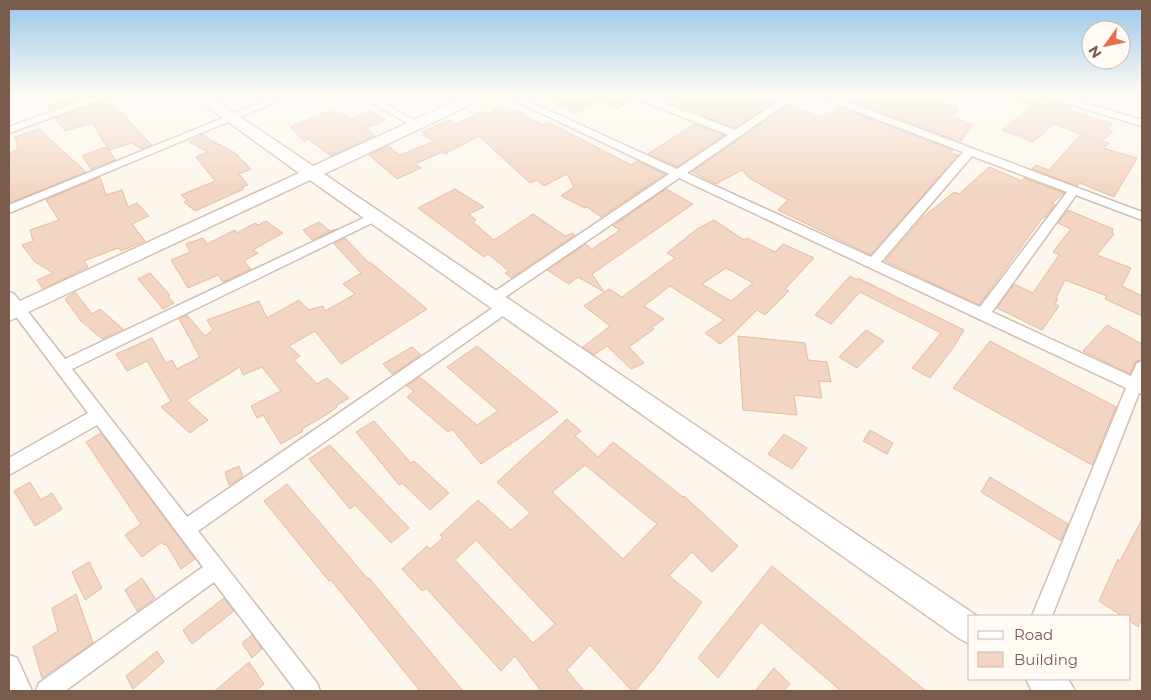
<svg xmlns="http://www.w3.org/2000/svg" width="1151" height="700" viewBox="0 0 1151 700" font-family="Montserrat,sans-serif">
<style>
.building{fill:#f3d5c3;stroke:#e6bba3;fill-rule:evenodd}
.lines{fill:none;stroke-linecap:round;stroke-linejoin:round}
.street-casing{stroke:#d1beb0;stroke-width:3}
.secondary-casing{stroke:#d6c0b0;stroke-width:3}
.street{fill:#fff;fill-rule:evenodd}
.secondary{fill:#fff;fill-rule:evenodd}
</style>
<rect width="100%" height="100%" fill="#fdf6ec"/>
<!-- building -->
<path class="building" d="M 86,94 L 96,94 L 50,110 L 47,106 Z
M 541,94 L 626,94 L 633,99 L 616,109 L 598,100 L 575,114 Z
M 658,94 L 757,94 L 776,101 L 735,128 L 707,117 Z
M 861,94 L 900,94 L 914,99 L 919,94 L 958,107 L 954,109 L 958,111 L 951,116 L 973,125 L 960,142 L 850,100 Z
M 1001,94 L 1037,94 L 1040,98 L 1071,107 L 1069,110 L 1112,124 L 1108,129 L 1113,131 L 1102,141 L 1109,143 L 1103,148 L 1137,158 L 1114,197 L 1080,183 L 1077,186 L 1032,169 L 1036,165 L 1049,170 L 1081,134 L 1054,124 L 1033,142 L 1002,130 L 1032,106 L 1001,96 Z
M 108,98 L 144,137 L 152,145 L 142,149 L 132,143 L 109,150 L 92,123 L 65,131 L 55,118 Z
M 787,105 L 820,117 L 839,107 L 953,150 L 951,153 L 958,155 L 871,255 L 778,210 L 788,200 L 749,178 L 742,170 L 716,184 L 692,172 Z
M 501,107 L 511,112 L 515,110 L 543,125 L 548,122 L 631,165 L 637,161 L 665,174 L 601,217 L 587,207 L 585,208 L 561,196 L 574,187 L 567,174 L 544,186 L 537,180 L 530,183 L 479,136 L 445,154 L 442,152 L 415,164 L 421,168 L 397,179 L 369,155 L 388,146 L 400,155 L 434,141 L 423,135 L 426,133 L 422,132 L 449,120 L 456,124 L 483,111 L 487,114 Z
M 333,109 L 350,119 L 371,110 L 386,120 L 366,128 L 375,136 L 331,156 L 308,139 L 304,141 L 290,127 Z
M 694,124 L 724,135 L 677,167 L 648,154 Z
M 39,129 L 86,172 L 9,203 L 9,153 L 18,149 L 15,137 Z
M 202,135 L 235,153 L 251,169 L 239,174 L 248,185 L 242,187 L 244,189 L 195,211 L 184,202 L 187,200 L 181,195 L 215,181 L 196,157 L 208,152 L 189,142 Z
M 106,147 L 116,160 L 91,169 L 82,156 Z
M 989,167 L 1022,181 L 1024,178 L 1064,193 L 1052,203 L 1055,205 L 1045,217 L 1043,217 L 979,305 L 885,261 L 922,218 L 954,192 L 959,194 Z
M 100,177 L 106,195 L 122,190 L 128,207 L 137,203 L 149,216 L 132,224 L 145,241 L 121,251 L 118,248 L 84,261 L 88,267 L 43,289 L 37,280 L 53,273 L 34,261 L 22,245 L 33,241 L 30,230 L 59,220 L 46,200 Z
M 455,189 L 484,207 L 469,214 L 476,220 L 473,222 L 494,240 L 533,214 L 565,236 L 573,233 L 575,235 L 511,278 L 505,273 L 509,271 L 488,254 L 484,257 L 418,208 Z
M 666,189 L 693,204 L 592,274 L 604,292 L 578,277 L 569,284 L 547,270 L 586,244 L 592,249 L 620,230 L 613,226 Z
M 1068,210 L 1113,229 L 1112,233 L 1114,234 L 1097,255 L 1131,268 L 1122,286 L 1142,296 L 1142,316 L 1105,299 L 1107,296 L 1065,280 L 1056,298 L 1058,299 L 1055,304 L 1059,306 L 1042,330 L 997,308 L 1014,284 L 1033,293 L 1059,255 L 1053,252 L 1071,229 L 1058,223 Z
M 714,220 L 744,240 L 747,238 L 775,252 L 783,244 L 814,258 L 785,289 L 789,291 L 765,315 L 757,310 L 733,334 L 720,344 L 705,333 L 724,320 L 670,286 L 644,306 L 664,319 L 652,327 L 654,329 L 629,347 L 644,363 L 631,369 L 607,346 L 594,355 L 583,347 L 610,326 L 584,306 L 609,289 L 622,297 L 675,258 L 667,253 L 697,229 ZM 726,268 L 753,283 L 731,301 L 702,284 Z
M 266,221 L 283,233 L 253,250 L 258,253 L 244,261 L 251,269 L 223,282 L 218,275 L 188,288 L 171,260 L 190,252 L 186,244 L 203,238 L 207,244 L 235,230 L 237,233 L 255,223 L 258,225 Z
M 319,222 L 330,231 L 337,229 L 312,240 L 303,230 Z
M 345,238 L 369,263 L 370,262 L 427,309 L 341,364 L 315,331 L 289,346 L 300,356 L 294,360 L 317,384 L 327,378 L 349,398 L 336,406 L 337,407 L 326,415 L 302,429 L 303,431 L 281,444 L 263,415 L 257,418 L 251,406 L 281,391 L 262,367 L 243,375 L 240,367 L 186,400 L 208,420 L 190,433 L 161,407 L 171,401 L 147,361 L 127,371 L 116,354 L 152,338 L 166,363 L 172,360 L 177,369 L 200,357 L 179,319 L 187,315 L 205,336 L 213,330 L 207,320 L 259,301 L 267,318 L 299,300 L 309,310 L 323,306 L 325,311 L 355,294 L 343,284 L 361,273 L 334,244 Z
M 150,273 L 170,295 L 168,296 L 174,303 L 163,309 L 138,279 Z
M 850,276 L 857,280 L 858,278 L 964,330 L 953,348 L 930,378 L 912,368 L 941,333 L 860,292 L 831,324 L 815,315 Z
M 75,292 L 92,314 L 100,309 L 123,329 L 102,339 L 81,321 L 65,299 Z
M 1107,325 L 1142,344 L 1142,359 L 1135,362 L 1130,374 L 1083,351 Z
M 866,330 L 884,341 L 857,368 L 839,357 Z
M 738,336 L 805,343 L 808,360 L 827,362 L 831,382 L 819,381 L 822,398 L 794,395 L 797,415 L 743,410 Z
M 990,341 L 1116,407 L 1092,465 L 953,388 Z
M 477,346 L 558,412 L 481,464 L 452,429 L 448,432 L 407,397 L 414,391 L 407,386 L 420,377 L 477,425 L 498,411 L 447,367 Z
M 412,347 L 421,355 L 392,374 L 383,364 Z
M 567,419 L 581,431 L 575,436 L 598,457 L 613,442 L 683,497 L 684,496 L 738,546 L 712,572 L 692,552 L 669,576 L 702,602 L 656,666 L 635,691 L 632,691 L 590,645 L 567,670 L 584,691 L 541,691 L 515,656 L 501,671 L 426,588 L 422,591 L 402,569 L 427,546 L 430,549 L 443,538 L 440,535 L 478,500 L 511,530 L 530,513 L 497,482 ZM 585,465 L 657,524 L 623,559 L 552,492 ZM 476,540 L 555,624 L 533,643 L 455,560 Z
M 374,421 L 411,463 L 414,461 L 449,493 L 430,510 L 402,483 L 399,485 L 356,432 Z
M 870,430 L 893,443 L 887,454 L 863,441 Z
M 101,433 L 195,559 L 181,569 L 166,544 L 164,545 L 162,542 L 142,557 L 125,535 L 141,524 L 86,442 Z
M 784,434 L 807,448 L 792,469 L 768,454 Z
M 330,445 L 409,528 L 391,543 L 355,505 L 350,509 L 309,459 Z
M 239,466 L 243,477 L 229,485 L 225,472 Z
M 990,477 L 1068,524 L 1061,541 L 981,492 Z
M 30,482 L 41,500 L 52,493 L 62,509 L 35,526 L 14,491 Z
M 287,484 L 368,579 L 369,578 L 463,691 L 420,691 L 331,580 L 329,581 L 264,501 Z
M 1142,519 L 1142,617 L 1138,627 L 1130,621 L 1130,616 L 1122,616 L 1099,601 L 1118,559 L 1120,561 Z
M 89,562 L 102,588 L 85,600 L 72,572 Z
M 772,566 L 926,691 L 841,691 L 761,622 L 718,678 L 698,658 Z
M 142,578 L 155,598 L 137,611 L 125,590 Z
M 76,594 L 93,643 L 42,678 L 33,647 L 58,631 L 52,608 Z
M 224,598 L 234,611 L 192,644 L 183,630 Z
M 252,635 L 262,649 L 252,658 L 242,643 Z
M 157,651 L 164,662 L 133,689 L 126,676 Z
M 249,662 L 264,684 L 256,691 L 215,691 Z
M 774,668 L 790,684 L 784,691 L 755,691 Z"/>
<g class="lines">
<defs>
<path id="street" d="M 101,94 L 115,94 L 9,133 L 9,127 Z
M 282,94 L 295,94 L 9,213 L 9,205 Z
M 355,94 L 367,94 L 422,124 L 421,126 L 413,126 Z
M 501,94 L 513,94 L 677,169 L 728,135 L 630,96 L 628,94 L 641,94 L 735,130 L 789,94 L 800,94 L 687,173 L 871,257 L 963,152 L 816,96 L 814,94 L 827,94 L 1142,212 L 1142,220 L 1076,195 L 992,312 L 1131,376 L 1137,363 L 1142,361 L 1142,394 L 1139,393 L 1052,616 L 1032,616 L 1126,388 L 679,178 L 498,302 L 488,302 L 486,299 L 488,296 L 669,174 ZM 972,156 L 1067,192 L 980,307 L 881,262 Z
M 1039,94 L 1054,94 L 1142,120 L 1142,126 L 1041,96 Z
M 374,213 L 378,214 L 380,217 L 378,220 L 72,369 L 187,517 L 500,303 L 510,303 L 512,307 L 510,311 L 198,531 L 317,683 L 320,691 L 296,691 L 214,582 L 65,691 L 36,691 L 39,683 L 203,567 L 97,425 L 9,475 L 9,458 L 88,413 L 9,307 L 9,292 L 14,294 L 65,359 Z
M 9,655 L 17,658 L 32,691 L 10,691 Z"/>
<path id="secondary" d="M 190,94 L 206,94 L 313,166 L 471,94 L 489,94 L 487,97 L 324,174 L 977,616 L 970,616 L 970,644 L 960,639 L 310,180 L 9,321 L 9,306 L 299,173 Z
M 1026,679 L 1068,679 L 1075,691 L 1032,691 Z"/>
</defs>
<!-- street casing -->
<use href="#street" class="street-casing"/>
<!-- secondary casing -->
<use href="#secondary" class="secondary-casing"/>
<!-- street -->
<use href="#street" class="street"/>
<!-- secondary -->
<use href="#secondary" class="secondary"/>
</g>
<!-- sky -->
<linearGradient id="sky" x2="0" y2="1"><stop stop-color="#97c7e8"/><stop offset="0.49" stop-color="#fefbf6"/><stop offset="1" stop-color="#fefbf6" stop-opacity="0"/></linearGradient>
<rect width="1151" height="192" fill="url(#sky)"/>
<!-- border -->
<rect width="1151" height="700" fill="none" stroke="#7a5c4d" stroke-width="20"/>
<!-- legend -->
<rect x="968" y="615" width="162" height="65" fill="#fffaf3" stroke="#cabbb1"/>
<rect x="978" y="631" width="25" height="8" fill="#ffffff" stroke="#cabbb1"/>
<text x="1014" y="640" font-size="15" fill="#7a5c4d">Road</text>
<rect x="978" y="652" width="25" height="15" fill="#f3d5c3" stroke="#cabbb1"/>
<text x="1014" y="665" font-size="15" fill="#7a5c4d">Building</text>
<!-- north arrow -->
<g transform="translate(1106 45) rotate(237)"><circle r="24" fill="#fffaf3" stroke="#cabbb1"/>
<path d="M0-4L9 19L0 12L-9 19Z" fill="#e76f51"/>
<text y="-8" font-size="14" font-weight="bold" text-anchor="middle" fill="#7a5c4d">N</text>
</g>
</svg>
